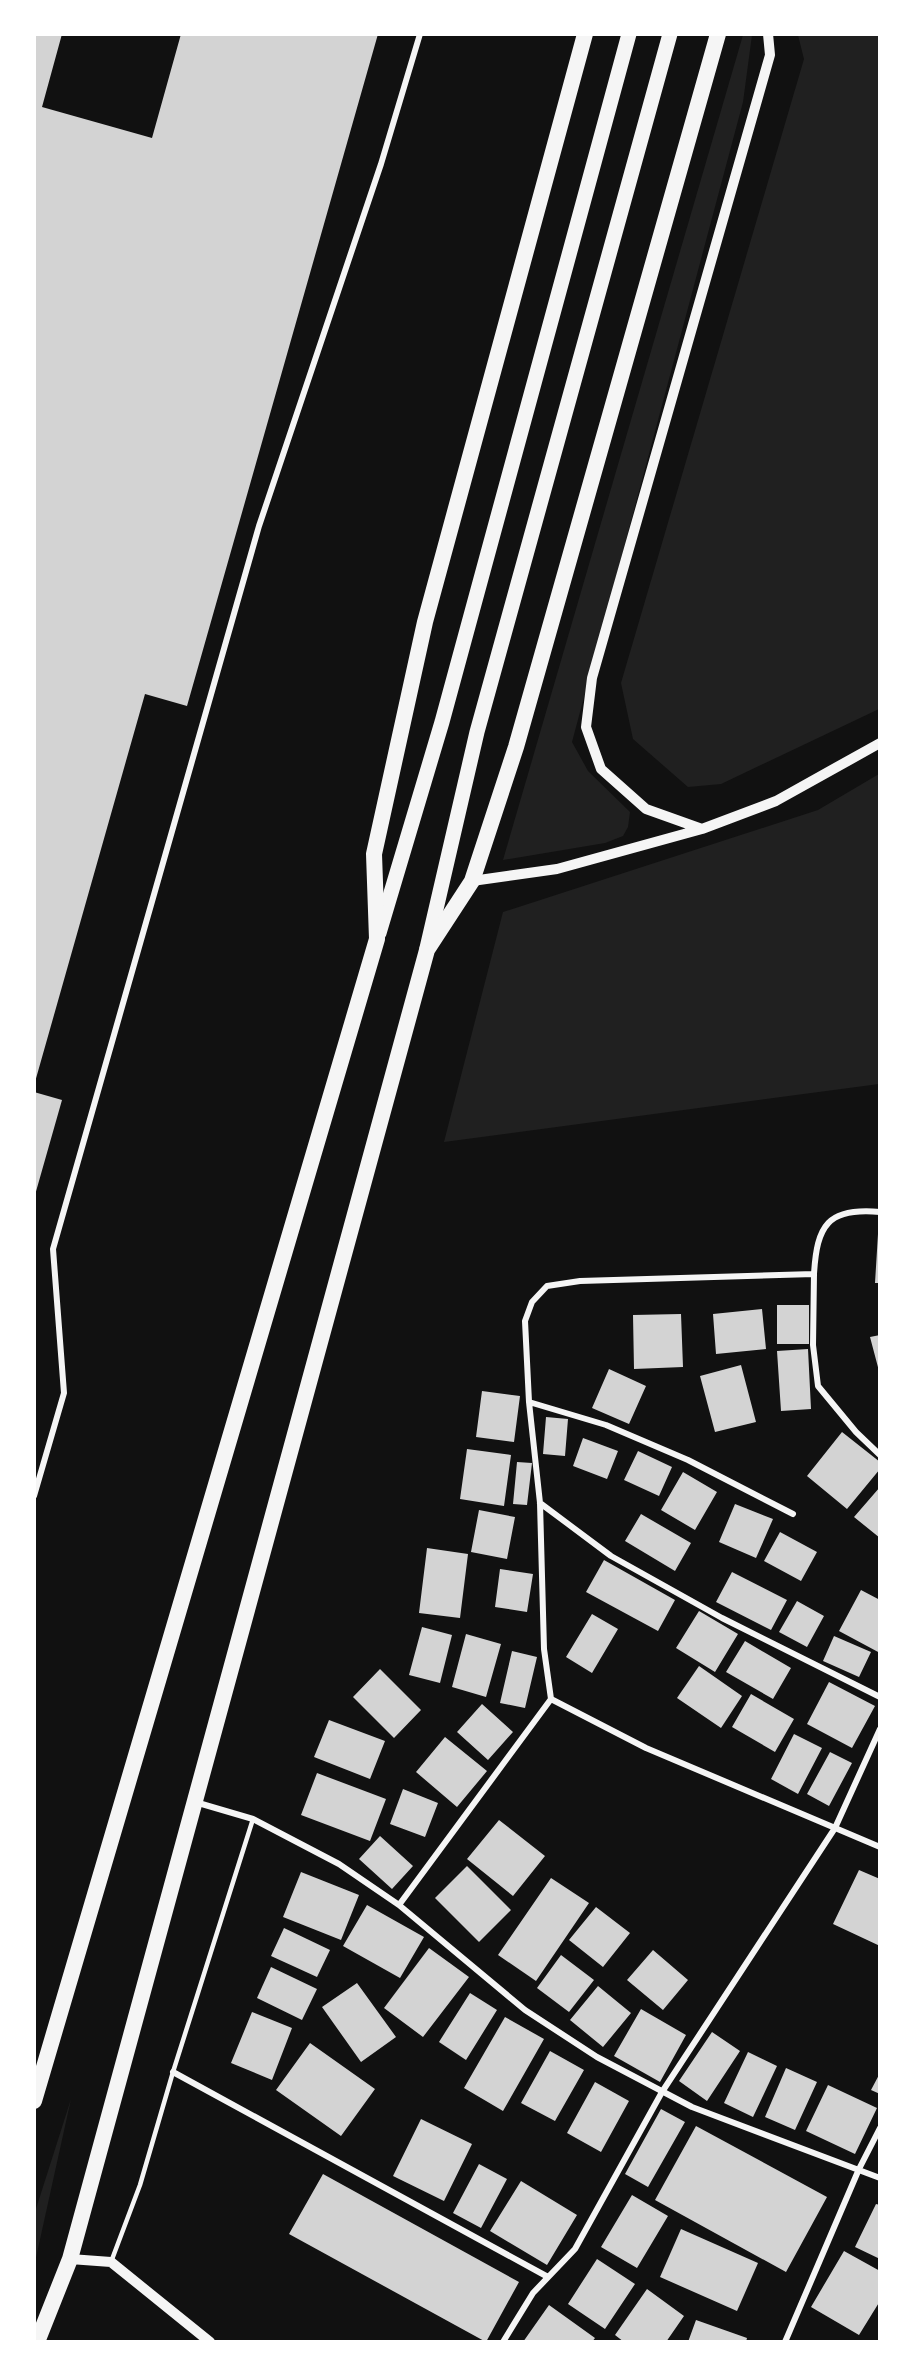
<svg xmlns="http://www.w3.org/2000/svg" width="914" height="2376" viewBox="0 0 914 2376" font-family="'Space Grotesk',sans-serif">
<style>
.green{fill:#202020}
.building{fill:#d3d3d3}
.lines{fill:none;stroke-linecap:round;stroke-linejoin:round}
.service{stroke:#f5f5f5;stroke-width:4.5}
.minor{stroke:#f5f5f5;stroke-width:6}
.tertiary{stroke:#f5f5f5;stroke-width:10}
.primary{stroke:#f5f5f5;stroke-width:15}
.trunk{stroke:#f5f5f5;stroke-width:16}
</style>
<rect width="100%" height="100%" fill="#111"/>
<!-- green -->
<path class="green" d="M 743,35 L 752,35 L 743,102 L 572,742 L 588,771 L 630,812 L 628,827 L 623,836 L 605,843 L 503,860 Z
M 798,35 L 879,35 L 879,709 L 721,784 L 688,787 L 633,739 L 621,683 L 804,59 Z
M 879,774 L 879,1084 L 444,1142 L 503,912 L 818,810 Z
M 71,2099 L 35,2262 L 35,2212 Z"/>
<!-- building -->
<path class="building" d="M 34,34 L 62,34 L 42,107 L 152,138 L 181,34 L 378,34 L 187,706 L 145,694 L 35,1082 Z
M 34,1092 L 62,1100 L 35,1195 L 34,1195 Z
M 878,1234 L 880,1234 L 880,1283 L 875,1283 Z
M 777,1305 L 809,1305 L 809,1344 L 777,1344 Z
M 762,1309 L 766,1349 L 716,1354 L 713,1314 Z
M 681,1314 L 683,1367 L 634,1369 L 633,1315 Z
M 880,1335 L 880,1371 L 879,1371 L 870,1337 Z
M 808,1349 L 811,1409 L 781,1411 L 777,1351 Z
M 741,1365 L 756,1422 L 715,1432 L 700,1376 Z
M 609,1369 L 646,1386 L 629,1424 L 592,1408 Z
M 482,1391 L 520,1396 L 514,1442 L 476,1437 Z
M 546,1417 L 568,1419 L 565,1456 L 543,1454 Z
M 842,1432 L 880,1462 L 880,1469 L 847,1509 L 807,1476 Z
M 583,1438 L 618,1451 L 607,1479 L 573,1466 Z
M 467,1449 L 511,1455 L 504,1506 L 460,1499 Z
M 638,1451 L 672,1467 L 659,1496 L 624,1480 Z
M 517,1462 L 532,1463 L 527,1505 L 513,1504 Z
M 683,1472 L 717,1492 L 695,1530 L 661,1510 Z
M 880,1487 L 880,1538 L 854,1517 Z
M 735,1504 L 773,1519 L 756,1558 L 719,1542 Z
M 479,1510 L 515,1517 L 507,1559 L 471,1552 Z
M 641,1514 L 691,1543 L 675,1571 L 625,1541 Z
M 780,1532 L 817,1552 L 801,1581 L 764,1561 Z
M 427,1548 L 468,1554 L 460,1618 L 419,1613 Z
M 604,1560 L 675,1600 L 658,1631 L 586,1592 Z
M 500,1569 L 533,1574 L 527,1612 L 495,1607 Z
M 732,1572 L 787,1600 L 771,1630 L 716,1602 Z
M 861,1590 L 880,1600 L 880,1653 L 839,1631 Z
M 797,1601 L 824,1616 L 807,1647 L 779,1632 Z
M 699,1611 L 738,1634 L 715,1672 L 676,1648 Z
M 592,1614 L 618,1629 L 592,1673 L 566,1657 Z
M 422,1627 L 452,1635 L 440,1683 L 409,1675 Z
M 466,1634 L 501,1644 L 486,1697 L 452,1687 Z
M 834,1636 L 871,1652 L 859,1677 L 823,1661 Z
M 745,1641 L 791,1668 L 773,1699 L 726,1672 Z
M 512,1651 L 537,1657 L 525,1708 L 500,1703 Z
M 699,1666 L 742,1696 L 721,1728 L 677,1698 Z
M 380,1669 L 421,1710 L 394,1738 L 353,1697 Z
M 829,1682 L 875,1706 L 852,1748 L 807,1724 Z
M 751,1694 L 794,1719 L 775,1752 L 732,1727 Z
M 482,1704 L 513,1732 L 488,1760 L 457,1732 Z
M 329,1720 L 385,1741 L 370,1779 L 314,1757 Z
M 794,1734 L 822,1748 L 798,1794 L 771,1779 Z
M 445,1737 L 487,1771 L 457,1807 L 416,1772 Z
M 830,1752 L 852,1763 L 829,1806 L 807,1794 Z
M 317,1773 L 386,1799 L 370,1841 L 301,1815 Z
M 403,1789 L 438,1803 L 425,1837 L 390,1824 Z
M 499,1820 L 545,1856 L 513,1896 L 467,1859 Z
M 380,1836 L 413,1866 L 392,1889 L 359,1859 Z
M 467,1866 L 511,1910 L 479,1942 L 435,1898 Z
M 859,1870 L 880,1879 L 880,1946 L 833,1924 Z
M 301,1872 L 359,1895 L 341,1940 L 283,1917 Z
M 551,1878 L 589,1903 L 536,1981 L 498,1955 Z
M 367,1905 L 424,1937 L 400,1978 L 343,1946 Z
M 596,1907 L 630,1933 L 603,1967 L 569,1940 Z
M 284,1928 L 330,1950 L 317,1977 L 271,1956 Z
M 429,1948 L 469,1977 L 423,2037 L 384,2008 Z
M 653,1950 L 688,1980 L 663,2010 L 627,1980 Z
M 561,1955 L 594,1980 L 569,2012 L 537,1988 Z
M 271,1967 L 317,1989 L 302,2020 L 257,1998 Z
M 357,1983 L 396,2037 L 361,2062 L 322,2007 Z
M 598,1986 L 631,2013 L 603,2047 L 570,2020 Z
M 470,1993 L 497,2010 L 466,2060 L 439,2042 Z
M 641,2009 L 686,2035 L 660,2082 L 614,2056 Z
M 252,2012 L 292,2028 L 272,2080 L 231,2063 Z
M 505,2017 L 544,2039 L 503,2111 L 464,2088 Z
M 712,2032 L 740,2051 L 707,2101 L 679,2081 Z
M 310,2043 L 375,2089 L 341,2136 L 276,2090 Z
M 550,2051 L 584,2070 L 555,2121 L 521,2103 Z
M 748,2052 L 777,2066 L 753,2117 L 724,2103 Z
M 786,2068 L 817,2082 L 795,2130 L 765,2117 Z
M 880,2073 L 880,2094 L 871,2090 Z
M 595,2082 L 629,2101 L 601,2152 L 567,2133 Z
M 828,2085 L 877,2108 L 855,2154 L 806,2131 Z
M 661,2109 L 685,2122 L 648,2187 L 625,2174 Z
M 421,2119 L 472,2144 L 444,2201 L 393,2176 Z
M 696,2126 L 827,2197 L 786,2272 L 655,2200 Z
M 479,2164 L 507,2179 L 481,2228 L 453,2213 Z
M 323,2174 L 519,2282 L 486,2342 L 289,2234 Z
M 521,2181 L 577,2215 L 547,2265 L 490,2231 Z
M 632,2195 L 668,2216 L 637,2268 L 601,2247 Z
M 876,2204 L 880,2205 L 880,2259 L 855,2247 Z
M 681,2229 L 758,2263 L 737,2311 L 660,2277 Z
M 844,2251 L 880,2271 L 880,2301 L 859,2335 L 811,2307 Z
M 597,2259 L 635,2284 L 605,2329 L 568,2304 Z
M 647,2289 L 684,2316 L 666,2342 L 624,2342 L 615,2335 Z
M 549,2305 L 595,2338 L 592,2342 L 523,2342 Z
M 696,2320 L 747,2338 L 746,2342 L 688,2342 Z"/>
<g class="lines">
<!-- service -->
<path class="service" d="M 111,2262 L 140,2185 L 173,2072 L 253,1819"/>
<!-- minor -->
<path class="minor" d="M 814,1274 C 817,1226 827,1207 880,1212
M 529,1402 L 606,1425 L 688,1460 L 793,1514
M 34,1496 L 64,1393 L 53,1249 L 259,526 L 381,164 L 420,34
M 540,1503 L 611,1556 L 722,1618 L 880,1697
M 551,1699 L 646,1748 L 880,1847
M 195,1802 L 253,1819 L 339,1864 L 399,1905 L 525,2010 L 597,2057 L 692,2107 L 880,2178
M 399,1905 L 551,1699 L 544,1649 L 540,1503 L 529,1402 L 525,1321 L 532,1302 L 547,1286 L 580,1281 L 814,1274 L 813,1345 L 818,1386 L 856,1432 L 880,1455
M 173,2072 L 548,2277
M 503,2342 L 533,2293 L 575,2249 L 662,2092 L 835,1828 L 880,1729
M 785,2342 L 859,2169 L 880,2128"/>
<!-- tertiary -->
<path class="tertiary" d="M 702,829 L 646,809 L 601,769 L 586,727 L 592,678 L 770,55 L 768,34
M 472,881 L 557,869 L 702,829 L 776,801 L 880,743
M 70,2259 L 111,2262 L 210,2342"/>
<!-- primary -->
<path class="primary" d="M 379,933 L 442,722 L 629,34
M 427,948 L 477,732 L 670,34"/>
<!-- trunk -->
<path class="trunk" d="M 34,2101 L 377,939 L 374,854 L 425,622 L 585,34
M 37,2342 L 70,2259 L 427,950 L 472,881 L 516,747 L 718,34"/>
</g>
<!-- border -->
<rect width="914" height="2376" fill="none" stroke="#ffffff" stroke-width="72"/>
</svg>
